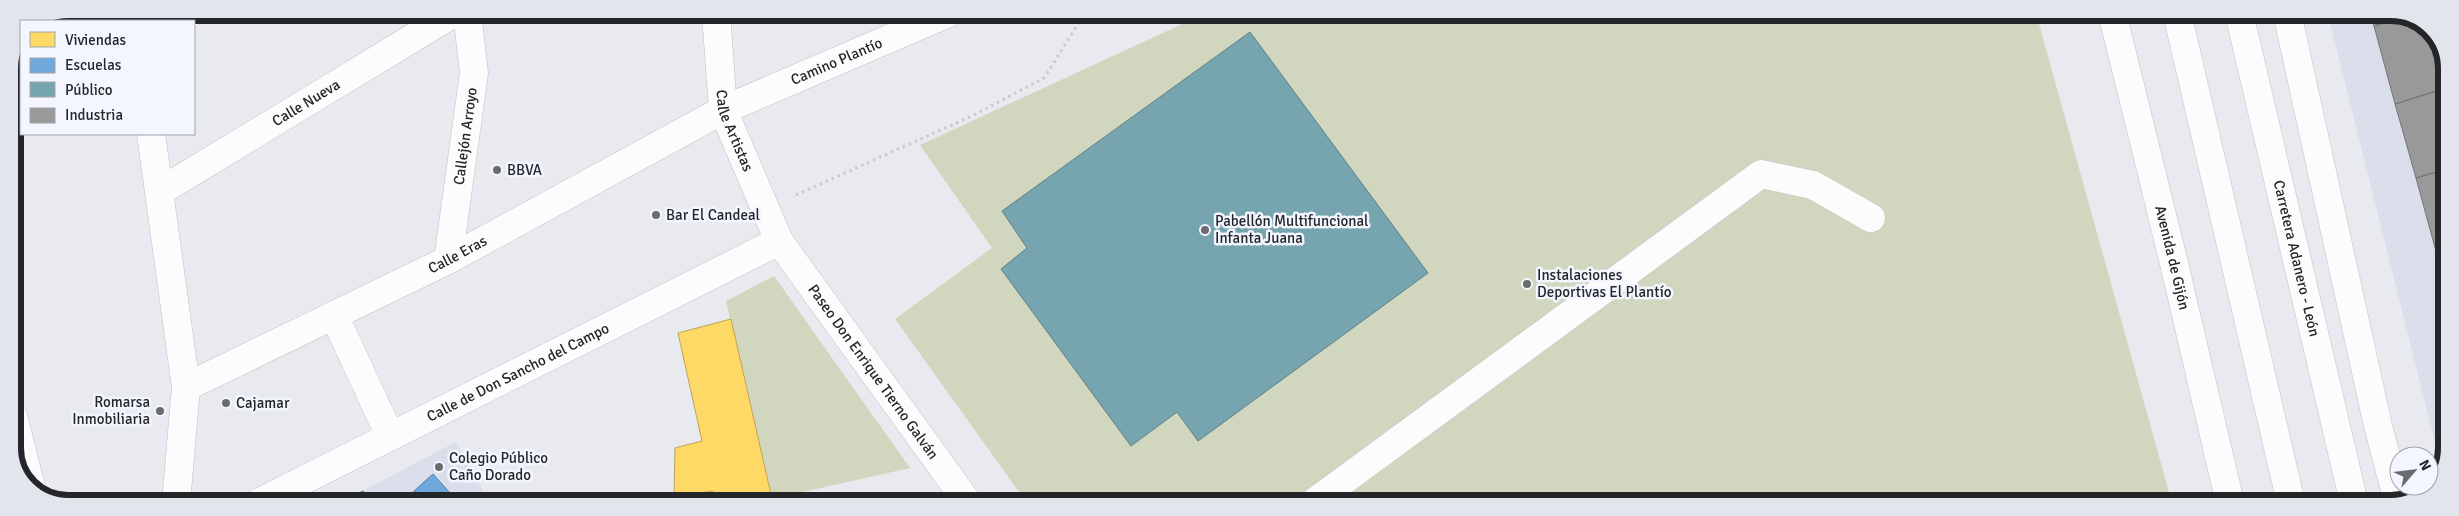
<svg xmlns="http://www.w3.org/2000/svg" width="2459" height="516" viewBox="0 0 2459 516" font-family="Signika,sans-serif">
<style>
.built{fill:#d9deea}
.green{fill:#d1d7be}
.homes{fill:#ffd966;stroke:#bea354}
.schools{fill:#6fa8dc;stroke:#5981a7}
.public{fill:#76a5af;stroke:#5e7f87}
.industry{fill:#999;stroke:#767678}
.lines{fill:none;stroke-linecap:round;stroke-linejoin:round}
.minor-casing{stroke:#c1c2c7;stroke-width:29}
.major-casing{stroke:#c1c2c7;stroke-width:29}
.highway-casing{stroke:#c1c2c7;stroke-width:29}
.path{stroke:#cacacd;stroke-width:3;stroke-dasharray:2.5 4;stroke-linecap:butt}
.minor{stroke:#fcfcfd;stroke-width:28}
.major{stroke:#fcfcfd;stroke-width:28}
.highway{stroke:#fcfcfd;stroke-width:28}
.poi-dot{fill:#696b6f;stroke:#f3f6fe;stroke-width:2}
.labels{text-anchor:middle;stroke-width:5;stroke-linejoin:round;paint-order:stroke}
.street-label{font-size:15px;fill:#25262a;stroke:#f3f6fe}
.poi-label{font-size:15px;fill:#25262a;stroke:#f3f6fe;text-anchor:start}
.rim{fill:none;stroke:#25262a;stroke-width:6}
</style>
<rect width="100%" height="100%" fill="#e8eaf0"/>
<!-- built -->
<path class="built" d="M 2328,14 L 2401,14 L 2432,31 L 2446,62 L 2445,458 L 2441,466 Z
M 456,442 L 490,503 L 339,503 Z"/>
<!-- green -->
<path class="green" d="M 1206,13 L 2036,13 L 2172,503 L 1071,503 L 1065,495 L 1053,503 L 1027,503 L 895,319 L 992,248 L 920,145 Z
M 774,276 L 910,468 L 772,499 L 726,301 Z"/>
<!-- homes -->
<path class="homes" d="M 731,319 L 772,499 L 773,503 L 716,503 L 713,491 L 674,497 L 675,448 L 702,441 L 678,333 Z"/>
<!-- schools -->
<path class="schools" d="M 433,474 L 459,503 L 409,503 L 414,491 Z
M 363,491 L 373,503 L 339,503 L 346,499 Z"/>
<!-- public -->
<path class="public" d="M 1250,32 L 1428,273 L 1198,441 L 1177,412 L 1131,446 L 1001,269 L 1027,248 L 1002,211 Z"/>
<!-- industry -->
<path class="industry" d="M 2371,14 L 2401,14 L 2406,16 L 2374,26 Z
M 2406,16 L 2432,31 L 2446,62 L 2446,88 L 2395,104 L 2374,26 Z
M 2446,88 L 2446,169 L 2416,178 L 2395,104 Z
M 2446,169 L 2446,252 L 2437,255 L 2416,178 Z
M 2446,252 L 2446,288 L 2437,255 Z"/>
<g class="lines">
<defs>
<g id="minor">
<path d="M 134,13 L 135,21"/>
<path id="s1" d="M 716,13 L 723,110 L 779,241 L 968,503"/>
<path d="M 2287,13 L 2378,426 L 2398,501"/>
<path d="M 174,21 L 191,13"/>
<path d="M 151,134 L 186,387 L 176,503"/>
<path id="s2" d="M 159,192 L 454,13"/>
<path id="s3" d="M 448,260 L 474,73 L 467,13"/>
<path d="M 334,315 L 390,436"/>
<path id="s4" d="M 186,387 L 448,260 L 723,110 L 949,13"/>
<path d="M 13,416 L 31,488"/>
<path id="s5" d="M 258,503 L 779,241"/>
<path d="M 1313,503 L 1761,174 L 1813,185 L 1871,218"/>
</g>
<g id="major">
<path id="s6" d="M 2112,13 L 2173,259 L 2230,503"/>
</g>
<g id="highway">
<path d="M 2177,13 L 2291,503"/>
<path id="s7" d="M 2239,13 L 2354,503"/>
</g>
</defs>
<!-- minor casing -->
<use href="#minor" class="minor-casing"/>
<!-- major casing -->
<use href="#major" class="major-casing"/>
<!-- highway casing -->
<use href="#highway" class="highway-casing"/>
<!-- path -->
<path class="path" d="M 796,195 L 972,116 L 1044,78 L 1085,13"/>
<!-- minor -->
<use href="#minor" class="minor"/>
<!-- major -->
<use href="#major" class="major"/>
<!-- highway -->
<use href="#highway" class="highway"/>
</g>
<!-- markers -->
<g class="poi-dot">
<circle cx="497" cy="170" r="5"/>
<circle cx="656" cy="215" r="5"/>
<circle cx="1205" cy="230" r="5"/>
<circle cx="1527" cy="284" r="5"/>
<circle cx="226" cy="403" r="5"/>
<circle cx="160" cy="411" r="5"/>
<circle cx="439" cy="467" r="5"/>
</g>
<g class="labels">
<!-- street labels -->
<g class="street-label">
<text dy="5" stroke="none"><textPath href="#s4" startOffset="728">Camino Plantío</textPath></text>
<text dy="5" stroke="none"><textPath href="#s2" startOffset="172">Calle Nueva</textPath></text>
<text dy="5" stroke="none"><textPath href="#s1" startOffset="120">Calle Artistas</textPath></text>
<text dy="5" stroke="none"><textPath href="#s3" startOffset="125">Callejón Arroyo</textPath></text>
<text dy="5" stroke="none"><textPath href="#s4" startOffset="302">Calle Eras</textPath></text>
<text dy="5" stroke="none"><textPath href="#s6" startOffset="252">Avenida de Gijón</textPath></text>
<text dy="5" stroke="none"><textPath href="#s7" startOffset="252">Carretera Adanero - León</textPath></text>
<text dy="5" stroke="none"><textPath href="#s5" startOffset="291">Calle de Don Sancho del Campo</textPath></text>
<text dy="5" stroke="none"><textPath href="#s1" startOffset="401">Paseo Don Enrique Tierno Galván</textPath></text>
</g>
<!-- poi labels -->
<g class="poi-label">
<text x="507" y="175">BBVA</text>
<text x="666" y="220">Bar El Candeal</text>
<text x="1215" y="226">Pabellón Multifuncional<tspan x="1215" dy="17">Infanta Juana</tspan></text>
<text x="1537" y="280">Instalaciones<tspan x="1537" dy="17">Deportivas El Plantío</tspan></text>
<text x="150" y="407" text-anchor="end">Romarsa<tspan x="150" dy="17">Inmobiliaria</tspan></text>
<text x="236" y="408">Cajamar</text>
<text x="449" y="463">Colegio Público<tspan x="449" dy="17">Caño Dorado</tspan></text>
</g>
</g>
<!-- crop -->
<path d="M0 0H2459V516H0ZM68 21H2391A47 47 0 0 1 2438 68V448A47 47 0 0 1 2391 495H68A47 47 0 0 1 21 448V68A47 47 0 0 1 68 21Z" fill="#e3e5ed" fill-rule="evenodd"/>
<path class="rim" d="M68 21H2391A47 47 0 0 1 2438 68V448A47 47 0 0 1 2391 495H68A47 47 0 0 1 21 448V68A47 47 0 0 1 68 21Z"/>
<!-- legend -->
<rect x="20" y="20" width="175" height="115" fill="#f3f6fe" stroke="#a1a3a9"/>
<rect x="30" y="32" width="25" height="15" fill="#ffd966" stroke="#a1a3a9"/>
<text x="65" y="45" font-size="15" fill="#25262a">Viviendas</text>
<rect x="30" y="58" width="25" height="15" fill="#6fa8dc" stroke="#a1a3a9"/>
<text x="65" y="70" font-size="15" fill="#25262a">Escuelas</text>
<rect x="30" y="82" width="25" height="15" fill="#76a5af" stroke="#a1a3a9"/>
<text x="65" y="95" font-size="15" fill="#25262a">Público</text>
<rect x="30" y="108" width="25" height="15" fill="#999999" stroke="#a1a3a9"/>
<text x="65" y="120" font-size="15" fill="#25262a">Industria</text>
<!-- north arrow -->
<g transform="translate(2414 471) rotate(62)"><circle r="24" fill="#f3f6fe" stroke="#a1a3a9"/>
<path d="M0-4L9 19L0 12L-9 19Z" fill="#696b6f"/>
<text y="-8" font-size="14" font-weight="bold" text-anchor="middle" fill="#25262a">N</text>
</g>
</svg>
